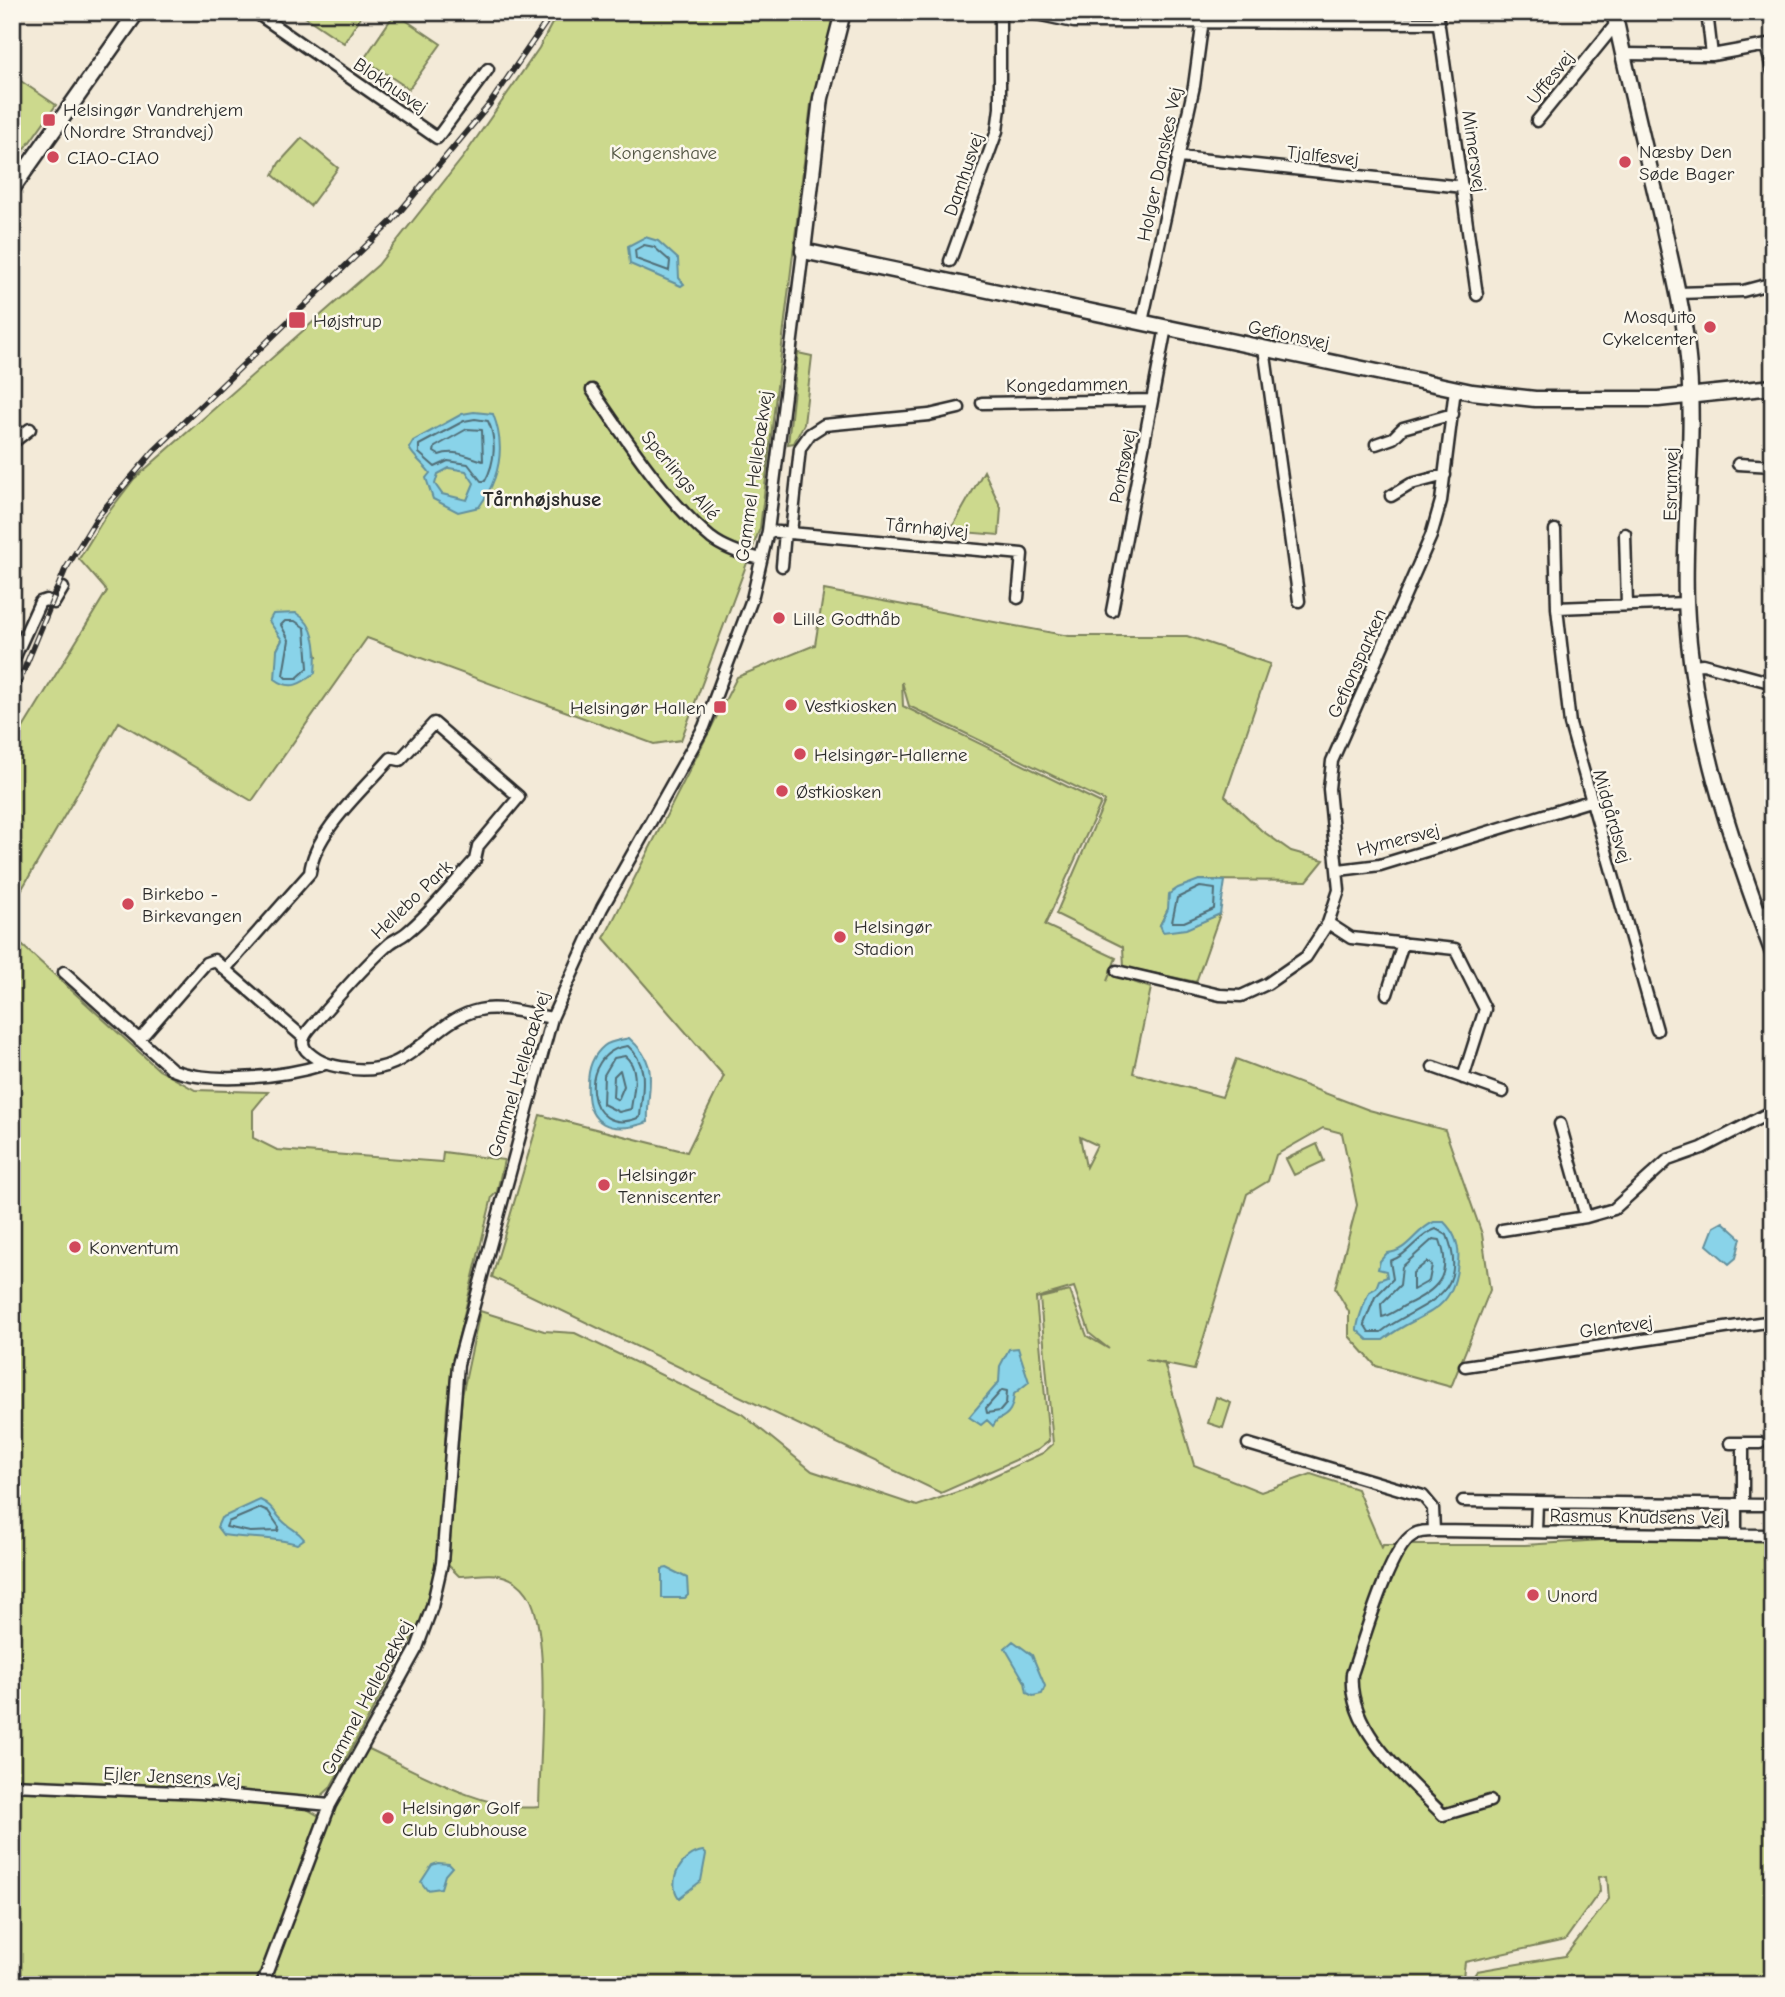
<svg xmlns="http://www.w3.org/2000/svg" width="1785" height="1997" viewBox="0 0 1785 1997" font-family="'Comic Neue',sans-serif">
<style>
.green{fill:#ccd98d;stroke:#7c825c;stroke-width:2;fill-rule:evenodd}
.water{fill:#89d3e9;stroke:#63909d;stroke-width:2;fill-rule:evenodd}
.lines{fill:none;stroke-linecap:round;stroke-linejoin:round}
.shore{stroke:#516e77;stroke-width:2}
.street-casing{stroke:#2b2b2b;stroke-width:15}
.secondary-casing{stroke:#2b2b2b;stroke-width:19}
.street{stroke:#fbf7ec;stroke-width:10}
.secondary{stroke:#fbf7ec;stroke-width:14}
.rail-casing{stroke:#2b2b2b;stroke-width:6}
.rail{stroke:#fbf7ec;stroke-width:3.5;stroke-dasharray:10;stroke-linecap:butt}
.poi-dot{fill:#d1495b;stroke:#fbf7ec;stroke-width:2.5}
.labels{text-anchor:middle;stroke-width:5;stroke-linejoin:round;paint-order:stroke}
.street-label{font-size:19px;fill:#2b2b2b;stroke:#fbf7ec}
.poi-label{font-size:19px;fill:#2b2b2b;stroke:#fbf7ec;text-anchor:start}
.park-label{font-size:19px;fill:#535644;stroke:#fbf7ec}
.neighbourhood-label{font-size:21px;font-weight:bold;fill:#2b2b2b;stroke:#fbf7ec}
</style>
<rect width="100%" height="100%" fill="#f3ead8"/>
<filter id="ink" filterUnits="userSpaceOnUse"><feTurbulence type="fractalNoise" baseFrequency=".0143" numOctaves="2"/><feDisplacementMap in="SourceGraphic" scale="14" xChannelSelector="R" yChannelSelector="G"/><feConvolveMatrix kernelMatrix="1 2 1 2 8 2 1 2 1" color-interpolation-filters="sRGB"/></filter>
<g filter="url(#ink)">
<!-- green -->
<path class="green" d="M 298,12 L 364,12 L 344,43 Z
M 558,12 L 836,12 L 811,104 L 760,528 L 681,740 L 654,744 L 367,638 L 252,801 L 119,722 L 12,906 L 12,746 L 107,591 L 79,559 L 105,517 L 134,479 L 378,265 L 464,156 L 539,48 ZM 280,634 L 313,642 L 317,656 L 277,650 L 282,640 Z
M 395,13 L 441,44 L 409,89 L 364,59 Z
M 12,75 L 56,105 L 12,167 Z
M 302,138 L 338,168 L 310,206 L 273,175 L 279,163 Z
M 798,353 L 812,356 L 804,424 L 794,443 L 788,444 Z
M 984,471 L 1001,508 L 999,535 L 950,531 Z
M 824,590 L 1069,636 L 1187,636 L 1270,664 L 1225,796 L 1261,830 L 1291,851 L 1324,860 L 1307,881 L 1199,880 L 1168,909 L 1160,925 L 1186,928 L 1220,914 L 1196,982 L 1124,967 L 1123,947 L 1056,914 L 1105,801 L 909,706 L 902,682 L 903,706 L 1101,803 L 1045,925 L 1116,958 L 1107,981 L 1110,974 L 1151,988 L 1133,1073 L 1222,1097 L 1236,1059 L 1369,1110 L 1445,1130 L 1482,1234 L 1490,1290 L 1451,1387 L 1376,1366 L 1349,1336 L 1349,1312 L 1335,1288 L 1357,1205 L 1342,1133 L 1323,1128 L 1276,1155 L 1268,1181 L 1247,1194 L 1194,1370 L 1145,1360 L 1164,1363 L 1194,1465 L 1261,1492 L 1311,1474 L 1357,1489 L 1382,1548 L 1383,1545 L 1525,1545 L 1617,1539 L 1773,1541 L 1773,1985 L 1468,1985 L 1477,1971 L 1565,1956 L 1609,1899 L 1607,1876 L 1599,1877 L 1600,1891 L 1565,1940 L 1465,1962 L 1462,1985 L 12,1985 L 12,936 L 159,1070 L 195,1090 L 268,1092 L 253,1110 L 253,1138 L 277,1150 L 442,1162 L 443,1152 L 504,1160 L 497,1192 L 492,1197 L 453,1361 L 447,1407 L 439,1550 L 425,1614 L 330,1788 L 307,1809 L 328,1821 L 367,1748 C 415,1770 486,1813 539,1807 C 540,1753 549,1657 534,1608 C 531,1598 524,1588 516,1582 C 497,1569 479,1576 459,1576 L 448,1565 L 462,1396 L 480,1311 L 544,1331 L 575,1333 L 742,1414 L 812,1471 L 917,1506 L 963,1490 L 1043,1453 L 1053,1444 L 1040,1298 L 1070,1291 L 1087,1336 L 1109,1349 L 1090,1334 L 1074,1287 L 1036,1298 L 1049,1441 L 1038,1450 L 941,1493 L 492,1277 L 540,1115 L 687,1152 L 724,1076 L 604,938 L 737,677 L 815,645 ZM 1080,1137 L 1097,1145 L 1086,1167 Z
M 1317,1144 L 1324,1161 L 1294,1175 L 1286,1159 Z
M 1216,1397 L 1231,1403 L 1223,1428 L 1208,1423 Z"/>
<!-- water -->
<path class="water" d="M 645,237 L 658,241 L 678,259 L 679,278 L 684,284 L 681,286 L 630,264 L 628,246 Z
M 474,412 L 493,414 C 506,447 500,478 479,507 L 458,512 L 433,499 L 426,478 L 430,473 C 423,463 415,459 409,448 L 413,441 L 462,414 ZM 449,468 L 466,471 L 474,483 L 467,500 L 442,494 L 435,484 L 438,474 Z
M 296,613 C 317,625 317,651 315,673 C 301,684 291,691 275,679 L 277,650 L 282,640 L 269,621 L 273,614 Z
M 1199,880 L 1225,881 L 1220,914 L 1186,929 L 1163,932 L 1160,925 L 1168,909 L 1169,894 L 1178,888 Z
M 629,1038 C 662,1067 646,1085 648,1122 C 612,1135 585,1126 588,1084 C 588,1069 592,1056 604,1046 C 610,1041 622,1040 629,1038 Z
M 1434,1222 L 1444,1222 C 1455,1233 1460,1246 1458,1262 C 1453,1318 1420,1310 1383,1340 L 1368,1340 L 1357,1330 C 1357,1320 1365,1302 1369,1292 L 1376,1288 L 1379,1280 L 1387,1277 L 1386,1271 L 1378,1269 L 1380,1261 L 1387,1253 C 1408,1252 1416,1229 1434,1222 Z
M 1723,1222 L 1741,1238 L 1736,1258 L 1729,1264 L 1707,1245 L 1714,1227 Z
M 1018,1348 L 1029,1382 L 1014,1394 C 1013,1407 1010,1415 997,1420 L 993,1426 L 987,1420 L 981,1425 L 969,1417 L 999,1382 L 1000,1366 L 1009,1349 Z
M 260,1500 C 274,1506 275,1515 286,1524 C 293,1530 298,1531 304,1539 L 297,1544 C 273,1537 248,1539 223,1535 L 217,1527 L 221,1518 Z
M 667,1568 L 687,1578 L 688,1595 L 685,1598 L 662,1598 L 662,1569 Z
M 1013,1641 L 1032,1655 L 1045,1686 L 1042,1694 L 1033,1696 L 1027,1693 L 1025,1682 L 1005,1648 Z
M 703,1851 L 706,1854 L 701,1881 L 679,1898 C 666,1881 682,1854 703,1851 Z
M 438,1863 L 449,1864 L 452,1867 L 445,1875 L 441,1888 L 427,1890 L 421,1882 L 432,1865 Z"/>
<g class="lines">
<!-- shore -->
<path class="shore" d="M 644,245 L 654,247 L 670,261 L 669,271 L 636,259 L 635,250 Z
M 475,419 L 488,421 C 497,440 495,463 485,481 L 481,481 L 468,464 L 448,461 L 435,467 L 419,453 L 419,445 L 464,421 Z
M 467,429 L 482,430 L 483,461 C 469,457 455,449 439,455 L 434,452 L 435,447 Z
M 285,621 L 295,621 L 305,628 L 308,668 L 297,678 L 286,678 L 283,675 L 289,640 L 281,625 Z
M 1200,887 L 1215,889 L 1214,909 L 1184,922 L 1172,922 L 1177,898 Z
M 628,1046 C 650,1065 642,1091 640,1117 C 583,1142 576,1051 628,1046 Z
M 625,1056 C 641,1069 633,1092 631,1109 L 619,1112 L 603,1104 L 604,1075 L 614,1058 Z
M 620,1070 L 624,1086 L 618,1100 L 613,1097 L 614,1076 Z
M 1436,1229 L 1447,1235 C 1472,1300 1418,1303 1381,1332 L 1369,1332 L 1364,1324 L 1375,1297 L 1393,1279 L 1390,1261 C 1409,1255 1418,1235 1436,1229 Z
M 1433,1239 L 1440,1240 C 1453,1277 1436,1291 1406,1305 C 1398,1309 1389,1316 1382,1317 L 1381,1304 L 1400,1285 L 1402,1267 Z
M 1427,1262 L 1432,1265 L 1429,1281 L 1413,1290 L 1413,1273 Z
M 1002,1390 L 1007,1391 L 1006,1404 L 1000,1411 L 987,1413 L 986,1408 Z
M 261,1508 L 268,1511 L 279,1527 L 278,1531 L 250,1532 L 226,1527 L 228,1522 Z"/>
<defs>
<path id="street" d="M 255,12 L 437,138 L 488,69
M 1027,12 L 1074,22 L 1439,23
M 1437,12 L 1477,295
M 1707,12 L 1712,55
M 1766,46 L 1773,72
M 1623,54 L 1712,55 L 1773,44
M 1537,121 L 1616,24
M 1180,157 L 1463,187
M 950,261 L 997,131 L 1000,108 L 1000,12
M 1678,293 L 1743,291 L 1773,283
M 1142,322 L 1194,86 L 1204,12
M 1264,348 L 1299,601
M 592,390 C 626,439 665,500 711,538 C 725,549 745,555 761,559
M 982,403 L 1152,400
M 12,443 L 30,429
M 1376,444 L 1393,438 L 1403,428 L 1453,414
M 1738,464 L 1773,466
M 1391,496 L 1411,484 L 1445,475
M 1555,530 L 1557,608 L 1570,724 L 1657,1030
M 768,531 L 1022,554 L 1018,598
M 791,533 L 800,448 L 810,434 L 824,425 L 929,415 L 959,408
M 1625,534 L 1627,605
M 782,566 L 785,532
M 1557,608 L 1686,603
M 1112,611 L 1166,327
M 12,663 L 40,602 L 46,600 L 54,603 L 63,588
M 1692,665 L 1703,664 L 1773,683
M 1339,870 L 1380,865 L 1590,801
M 1758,913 L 1773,908
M 1328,923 L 1351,938 L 1455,949 L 1485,1009 L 1463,1078
M 226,968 L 310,873 C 314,832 364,789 391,758 L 400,760 L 434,723 L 519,797 L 478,846 L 475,860 C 453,884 431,913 406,933 C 400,938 393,940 388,945 C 361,969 336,999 312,1026 C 304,1035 298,1044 309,1053 C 320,1063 332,1066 347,1068 C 411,1080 430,1020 479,1010 C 501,1005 529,1014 552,1018
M 1117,971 L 1220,995 L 1241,996 L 1267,984 L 1306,957 L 1328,923 L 1339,890 L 1329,789 L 1332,761 L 1431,536 L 1441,501 L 1455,389
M 64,972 L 173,1070 C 213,1085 284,1077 325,1064
M 1387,994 L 1403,943
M 139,1040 L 206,963 L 214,960 L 303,1037
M 1433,1067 L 1503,1092
M 1560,1124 L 1586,1217
M 1502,1230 L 1586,1217 L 1614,1209 L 1668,1160 L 1702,1148 L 1773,1111
M 1465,1366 L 1773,1321
M 1730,1443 L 1760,1443
M 1743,1443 L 1743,1504
M 1248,1444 L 1423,1496 L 1433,1508 L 1434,1531
M 1463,1501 L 1773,1505
M 1736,1504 L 1736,1535
M 1536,1532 L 1537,1502
M 12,1785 L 201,1793 L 330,1805
M 1490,1801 L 1443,1815 C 1408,1779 1347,1730 1352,1674 C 1362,1646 1389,1548 1413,1535 C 1419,1531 1427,1531 1434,1531 L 1773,1535
M 262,1985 L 330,1805 L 417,1648 L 432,1607 L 442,1563 L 458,1364 L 552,1018 L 602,908 L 704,727 L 752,599 L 768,531 L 803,251"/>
<path id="secondary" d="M 843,12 L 821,98 L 803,251 L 1472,392 L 1535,399 L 1658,399 L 1773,387
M 1614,12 C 1629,85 1647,156 1664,229 C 1672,268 1683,308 1687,348 C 1697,432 1683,516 1686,601 C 1691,724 1730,840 1773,953
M 12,189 L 137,12"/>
</defs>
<!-- street casing -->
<use href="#street" class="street-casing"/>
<!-- secondary casing -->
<use href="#secondary" class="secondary-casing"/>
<!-- street -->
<use href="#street" class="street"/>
<!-- secondary -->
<use href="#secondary" class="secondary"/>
<defs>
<path id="rail" d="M 12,699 L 65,570 L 98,516 L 154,451 L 392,221 L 489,105 L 553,12"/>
</defs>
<!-- rail casing -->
<use href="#rail" class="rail-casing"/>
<!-- rail -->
<use href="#rail" class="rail"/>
</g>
</g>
<!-- markers -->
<g class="poi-dot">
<rect x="42" y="113" width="14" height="14" rx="3.5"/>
<circle cx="53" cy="157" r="7"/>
<circle cx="1625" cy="162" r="7"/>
<rect x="288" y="311" width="18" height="18" rx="3.5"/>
<circle cx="1710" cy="327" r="7"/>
<circle cx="779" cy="618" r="7"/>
<circle cx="791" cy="705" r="7"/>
<rect x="713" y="700" width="14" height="14" rx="3.5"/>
<circle cx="800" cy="754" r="7"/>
<circle cx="782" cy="791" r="7"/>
<circle cx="128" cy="904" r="7"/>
<circle cx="840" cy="937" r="7"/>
<circle cx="604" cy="1185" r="7"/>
<circle cx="75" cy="1247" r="7"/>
<circle cx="1533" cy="1595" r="7"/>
<circle cx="388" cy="1818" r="7"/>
</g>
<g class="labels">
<!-- street labels -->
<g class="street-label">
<text transform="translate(1550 77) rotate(-51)" y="7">Uffesvej</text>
<text transform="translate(391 85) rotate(34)" y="7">Blokhusvej</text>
<text transform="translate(1475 151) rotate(82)" y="7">Mimersvej</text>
<text transform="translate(1323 155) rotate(6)" y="7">Tjalfesvej</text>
<text transform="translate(1159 164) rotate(-78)" y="7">Holger Danskes Vej</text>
<text transform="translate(963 174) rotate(-71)" y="7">Damhusvej</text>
<text transform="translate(1289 334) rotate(12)" y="7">Gefionsvej</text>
<text transform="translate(1067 384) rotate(-1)" y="7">Kongedammen</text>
<text transform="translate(1122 466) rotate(-79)" y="7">Pontsøvej</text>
<text transform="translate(681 475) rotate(50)" y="7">Sperlings Allé</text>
<text transform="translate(753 476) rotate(-82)" y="7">Gammel Hellebækvej</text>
<text transform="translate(1670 484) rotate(-89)" y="7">Esrumvej</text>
<text transform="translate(927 527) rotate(5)" y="7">Tårnhøjvej</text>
<text transform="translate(1356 663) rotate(-66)" y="7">Gefionsparken</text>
<text transform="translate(1613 816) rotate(74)" y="7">Midgårdsvej</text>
<text transform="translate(1398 839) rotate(-14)" y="7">Hymersvej</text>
<text transform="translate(411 899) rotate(-44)" y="7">Hellebo Park</text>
<text transform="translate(518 1074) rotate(-73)" y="7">Gammel Hellebækvej</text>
<text transform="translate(1616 1326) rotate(-8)" y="7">Glentevej</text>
<text transform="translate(1637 1516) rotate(1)" y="7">Rasmus Knudsens Vej</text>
<text transform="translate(366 1697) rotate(-62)" y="7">Gammel Hellebækvej</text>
<text transform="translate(172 1776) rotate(3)" y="7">Ejler Jensens Vej</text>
</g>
<!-- poi labels -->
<g class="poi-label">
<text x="63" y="116">Helsingør Vandrehjem<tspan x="63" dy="22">(Nordre Strandvej)</tspan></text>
<text x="1639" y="158">Næsby Den<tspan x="1639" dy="22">Søde Bager</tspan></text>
<text x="67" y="164">CIAO-CIAO</text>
<text x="1696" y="323" text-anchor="end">Mosquito<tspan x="1696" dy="22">Cykelcenter</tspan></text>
<text x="313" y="327">Højstrup</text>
<text x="793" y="625">Lille Godthåb</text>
<text x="805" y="712">Vestkiosken</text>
<text x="706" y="714" text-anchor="end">Helsingør Hallen</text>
<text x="814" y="761">Helsingør-Hallerne</text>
<text x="796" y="798">Østkiosken</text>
<text x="142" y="900">Birkebo -<tspan x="142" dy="22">Birkevangen</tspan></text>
<text x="854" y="933">Helsingør<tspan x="854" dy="22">Stadion</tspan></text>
<text x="618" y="1181">Helsingør<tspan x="618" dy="22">Tenniscenter</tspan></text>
<text x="89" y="1254">Konventum</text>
<text x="1547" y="1602">Unord</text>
<text x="402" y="1814">Helsingør Golf<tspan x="402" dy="22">Club Clubhouse</tspan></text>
</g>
<!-- park labels -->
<g class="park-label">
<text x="664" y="159">Kongenshave</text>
</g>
<!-- neighbourhood labels -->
<g class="neighbourhood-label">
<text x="542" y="506">Tårnhøjshuse</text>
</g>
</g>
<!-- margin -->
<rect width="1785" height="1997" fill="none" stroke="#fbf7ec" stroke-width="42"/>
<rect x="21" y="21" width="1743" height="1955" fill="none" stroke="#2b2b2b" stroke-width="2.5" filter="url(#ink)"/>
</svg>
